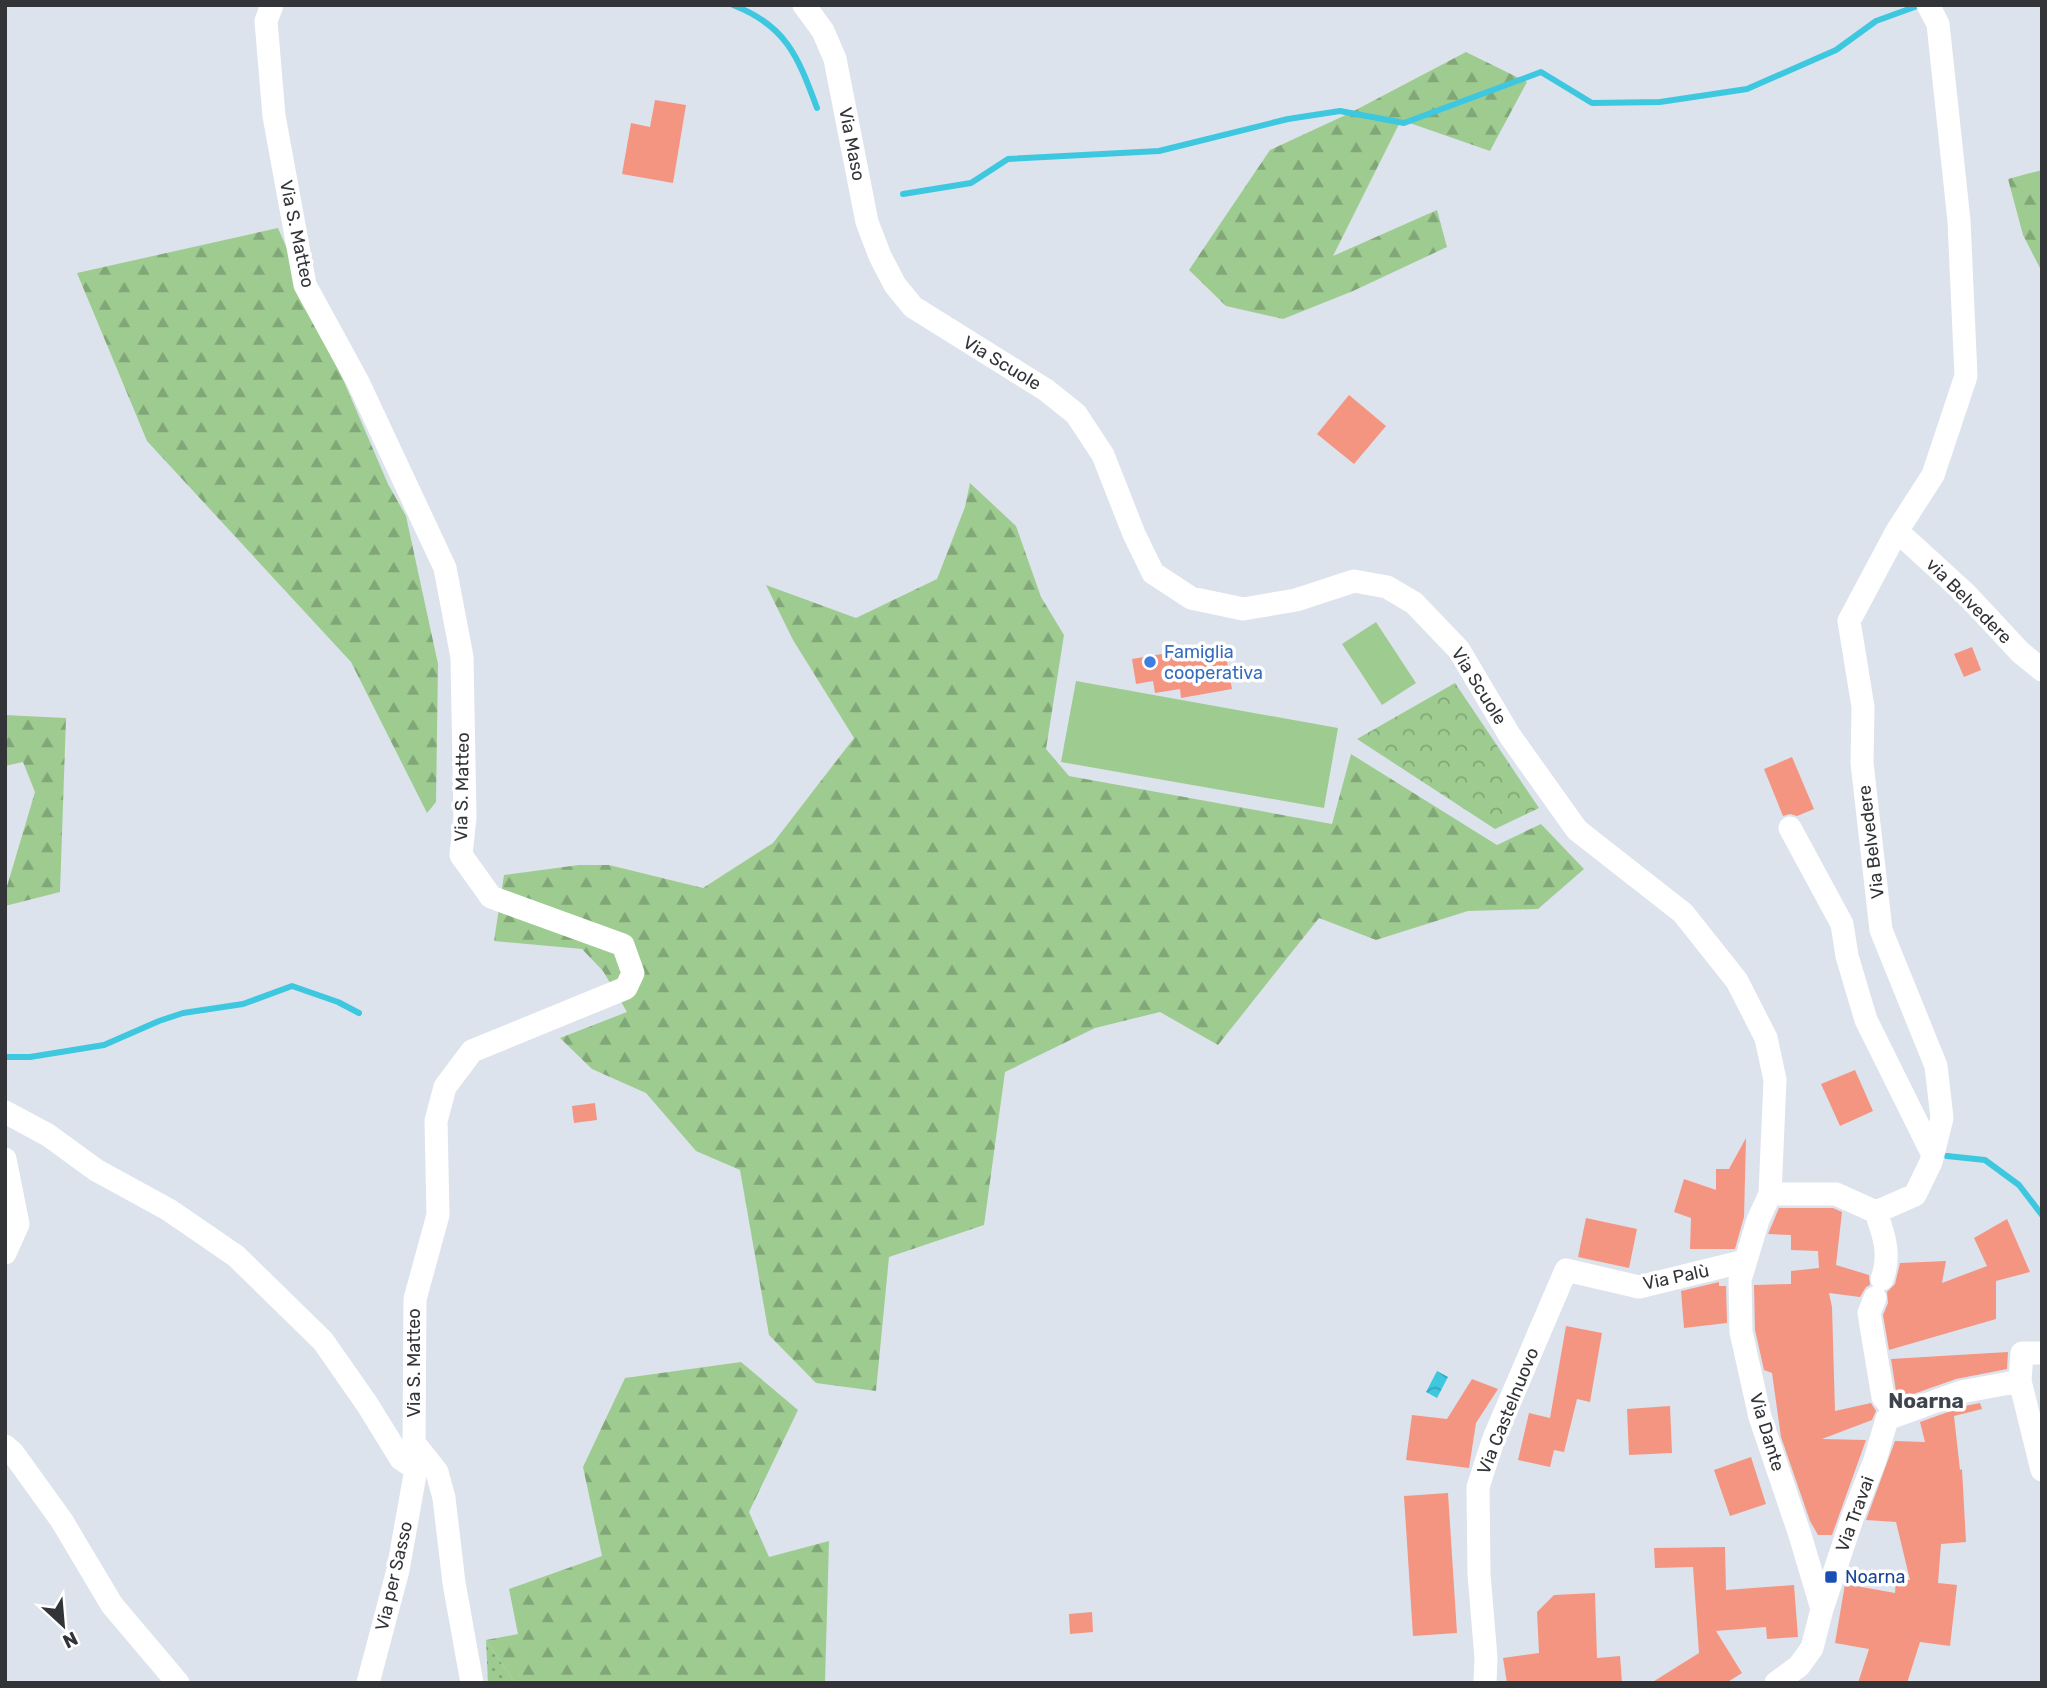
<svg xmlns="http://www.w3.org/2000/svg" width="2047" height="1688" viewBox="0 0 2047 1688" font-family="Rubik,sans-serif">
<style>
.grass{fill:url(#grass-dots)}
.forest{fill:url(#forest-firs)}
.park{fill:url(#park-crowns)}
.pitch{fill:#9ecc90}
.water{fill:url(#water-waves)}
.lines{fill:none;stroke-linecap:round;stroke-linejoin:round}
.stream{stroke:#3ec8e0;stroke-width:6}
.building{fill:#f49581}
.minor{stroke:#fff;stroke-width:23}
.shop-dot{fill:#3f7fe0;stroke:#fff;stroke-width:2.5}
.transit-dot{fill:#1a4fb4;stroke:#fff;stroke-width:2.5}
.labels{text-anchor:middle;stroke-width:7;stroke-linejoin:round;paint-order:stroke}
.street-label{font-size:18px;fill:#323438;stroke:#fff}
.shop-label{font-size:18px;fill:#366cbe;stroke:#fff;text-anchor:start}
.transit-label{font-size:18px;fill:#164399;stroke:#fff;text-anchor:start}
.quarter-label{font-size:21px;font-weight:bold;fill:#40454d;stroke:#fff}
</style>
<defs>
<pattern id="grass-dots" width="8" height="8" patternUnits="userSpaceOnUse" patternTransform="scale(1.75)"><rect width="8" height="8" fill="#9ecc90"/><path d="M2 2h.1M6 6h.1" fill="none" stroke="#81a677" stroke-width="1.8" stroke-linecap="round"/></pattern>
<pattern id="forest-firs" width="22" height="20" patternUnits="userSpaceOnUse" patternTransform="scale(1.75)"><rect width="22" height="20" fill="#9ecc90"/><path d="M5 1l3.5 6h-7zM16 11l3.5 6h-7z" fill="#81a677"/></pattern>
<pattern id="park-crowns" width="20" height="18" patternUnits="userSpaceOnUse" patternTransform="scale(1.75)"><rect width="20" height="18" fill="#9ecc90"/><path d="M2 6a3 3 0 1 1 6 0M12 15a3 3 0 1 1 6 0" fill="none" stroke="#81a677"/></pattern>
<pattern id="water-waves" width="16" height="10" patternUnits="userSpaceOnUse" patternTransform="scale(1.75)"><rect width="16" height="10" fill="#3ec8e0"/><path d="M0 5q4-4 8 0t8 0" fill="none" stroke="#35a3b7"/></pattern>
</defs>
<rect width="100%" height="100%" fill="#dde3ed"/>
<!-- grass -->
<path class="grass" d="M 486,1640 L 515,1683 L 488,1683 Z"/>
<!-- forest -->
<path class="forest" d="M 1466,52 L 1527,82 L 1490,151 L 1401,120 L 1333,256 L 1437,210 L 1447,247 L 1353,291 L 1283,319 L 1226,306 L 1189,270 L 1270,150 L 1350,113 Z
M 2042,170 L 2042,272 L 2023,235 L 2008,179 Z
M 278,228 L 388,484 L 406,516 L 438,664 L 436,802 L 427,813 L 351,662 L 147,441 L 77,273 Z
M 970,483 L 1016,526 L 1041,597 L 1064,635 L 1046,749 L 1069,776 L 1332,824 L 1351,754 L 1497,845 L 1541,824 L 1584,869 L 1538,909 L 1468,911 L 1376,940 L 1319,918 L 1218,1045 L 1160,1012 L 1095,1028 L 1005,1072 L 984,1225 L 889,1257 L 876,1391 L 816,1383 L 769,1335 L 740,1170 L 696,1151 L 646,1093 L 592,1069 L 560,1038 L 627,1012 L 603,971 L 582,949 L 494,941 L 504,875 L 579,865 L 609,865 L 703,888 L 773,843 L 854,738 L 793,640 L 766,585 L 856,618 L 937,579 L 965,507 Z
M 5,715 L 66,718 L 60,892 L 5,906 L 5,893 L 35,792 L 23,762 L 5,766 Z
M 741,1362 L 798,1410 L 749,1512 L 769,1557 L 829,1541 L 825,1683 L 515,1683 L 486,1640 L 518,1634 L 509,1589 L 602,1556 L 583,1467 L 625,1378 Z"/>
<!-- park -->
<path class="park" d="M 1455,683 L 1539,808 L 1495,829 L 1357,739 Z"/>
<!-- pitch -->
<path class="pitch" d="M 1376,622 L 1416,683 L 1382,705 L 1342,644 Z
M 1076,681 L 1338,728 L 1324,808 L 1061,762 Z"/>
<!-- water -->
<path class="water" d="M 1437,1371 L 1448,1377 L 1437,1398 L 1426,1392 Z"/>
<g class="lines">
<!-- stream -->
<path class="stream" d="M 733,5 C 787,26 798,57 817,108
M 903,194 L 971,183 L 1008,159 L 1159,151 L 1288,119 L 1340,111 L 1404,123 L 1541,72 L 1592,103 L 1660,102 L 1747,89 L 1836,50 L 1876,21 L 1920,5
M 5,1057 L 30,1057 L 104,1045 L 159,1021 L 183,1013 L 243,1004 L 292,986 L 338,1002 L 359,1013
M 1947,1156 L 1985,1160 L 2019,1185 L 2042,1215"/>
</g>
<!-- building -->
<path class="building" d="M 655,100 L 686,105 L 673,183 L 622,174 L 631,123 L 650,127 Z
M 1349,395 L 1386,426 L 1354,464 L 1317,434 Z
M 1215,645 L 1217,657 L 1226,655 L 1232,689 L 1181,698 L 1180,689 L 1155,693 L 1153,681 L 1136,684 L 1132,659 Z
M 1972,647 L 1981,670 L 1964,677 L 1954,654 Z
M 1792,757 L 1814,809 L 1797,816 L 1790,814 L 1783,816 L 1764,769 Z
M 1855,1070 L 1873,1111 L 1840,1126 L 1821,1084 Z
M 595,1103 L 597,1120 L 574,1123 L 572,1106 Z
M 1746,1138 L 1744,1217 L 1735,1249 L 1690,1249 L 1691,1218 L 1674,1212 L 1684,1179 L 1716,1190 L 1716,1169 L 1729,1169 Z
M 1779,1208 L 1833,1208 L 1842,1212 L 1836,1265 L 1869,1275 L 1870,1285 L 1866,1287 L 1860,1297 L 1829,1293 L 1832,1307 L 1835,1411 L 1871,1403 L 1876,1411 L 1872,1420 L 1822,1439 L 1866,1440 L 1832,1535 L 1818,1535 L 1810,1521 L 1781,1437 L 1772,1373 L 1764,1370 L 1755,1330 L 1754,1285 L 1791,1284 L 1791,1271 L 1819,1268 L 1818,1251 L 1791,1250 L 1791,1235 L 1768,1234 Z
M 1586,1218 L 1637,1229 L 1629,1268 L 1578,1257 Z
M 2007,1219 L 2030,1272 L 1996,1281 L 1996,1319 L 1889,1350 L 1883,1315 L 1888,1303 L 1887,1292 L 1895,1284 L 1900,1263 L 1946,1261 L 1942,1283 L 1987,1266 L 1974,1238 Z
M 1719,1282 L 1719,1286 L 1726,1286 L 1727,1323 L 1684,1328 L 1681,1291 Z
M 1566,1326 L 1602,1333 L 1590,1402 L 1577,1399 L 1564,1452 L 1554,1450 L 1550,1467 L 1518,1460 L 1529,1413 L 1550,1418 Z
M 2008,1352 L 2007,1369 L 1956,1379 L 1902,1398 L 1896,1391 L 1891,1359 Z
M 1472,1379 L 1498,1389 L 1476,1423 L 1469,1468 L 1406,1460 L 1412,1415 L 1447,1419 Z
M 1980,1403 L 1982,1409 L 1954,1416 L 1960,1470 L 1962,1469 L 1966,1542 L 1941,1544 L 1938,1583 L 1957,1585 L 1950,1646 L 1920,1642 L 1907,1683 L 1858,1683 L 1869,1649 L 1835,1643 L 1845,1584 L 1895,1593 L 1896,1579 L 1910,1580 L 1896,1522 L 1866,1520 L 1895,1441 L 1925,1442 L 1920,1422 L 1965,1406 Z
M 1670,1406 L 1672,1453 L 1629,1455 L 1627,1409 Z
M 1751,1457 L 1766,1504 L 1730,1516 L 1714,1470 Z
M 1448,1493 L 1457,1633 L 1413,1636 L 1404,1496 Z
M 1725,1547 L 1726,1590 L 1794,1585 L 1798,1637 L 1767,1639 L 1766,1627 L 1716,1631 L 1742,1673 L 1726,1683 L 1651,1683 L 1699,1653 L 1693,1567 L 1655,1568 L 1654,1548 Z
M 1595,1593 L 1597,1658 L 1620,1656 L 1622,1683 L 1507,1683 L 1503,1658 L 1539,1653 L 1537,1612 L 1554,1595 Z
M 1092,1612 L 1093,1632 L 1070,1634 L 1069,1614 Z"/>
<g class="lines">
<!-- minor -->
<path class="minor" d="M 272,5 L 266,21 L 274,116 L 305,285 L 358,382 L 445,568 L 462,657 L 465,817 L 461,855 L 491,897 L 623,945 L 633,973 L 626,988 L 472,1051 L 445,1087 L 436,1121 L 438,1215 L 415,1299 L 414,1443 L 416,1469 L 398,1570 L 368,1683
M 804,5 L 823,31 L 835,59 L 867,222 L 880,256 L 895,285 L 913,307 L 1046,390 L 1076,414 L 1103,455 L 1134,534 L 1153,573 L 1191,598 L 1243,609 L 1296,600 L 1354,581 L 1387,587 L 1414,603 L 1459,650 L 1510,736 L 1577,830 L 1683,913 L 1737,981 L 1766,1038 L 1775,1080 L 1770,1194 L 1758,1220 L 1740,1280 L 1741,1332 L 1760,1417 L 1800,1535 L 1822,1609 L 1812,1648 L 1799,1666 L 1776,1683
M 1897,531 L 1967,595 L 2020,652 L 2042,670
M 1790,828 L 1842,924 L 1847,956 L 1866,1020 L 1933,1155
M 5,1112 L 48,1135 L 96,1170 L 169,1210 L 236,1256 L 323,1341 L 367,1404 L 401,1459 L 416,1469
M 5,1159 L 18,1224 L 5,1253
M 1770,1194 L 1836,1194 L 1876,1212 L 1915,1195 L 1931,1162 L 1942,1118 L 1936,1066 L 1881,930 L 1862,763 L 1863,707 L 1849,621 L 1897,531 L 1933,475 L 1966,376 L 1959,221 L 1938,24 L 1928,5
M 1876,1212 C 1884,1235 1891,1255 1882,1279
M 1875,1298 L 1869,1313 L 1883,1397 L 1898,1415
M 2020,1381 L 2022,1353 L 2042,1353
M 414,1443 L 437,1472 L 444,1498 L 454,1583 L 472,1683
M 5,1446 L 13,1453 L 62,1521 L 112,1605 L 178,1683
M 1822,1609 L 1853,1516 L 1875,1460 L 1887,1419 L 1961,1392 L 2020,1381 L 2042,1470
M 1485,1683 L 1486,1658 L 1479,1574 L 1478,1487 L 1494,1438 L 1566,1270 L 1639,1287 L 1745,1261"/>
</g>
<!-- markers -->
<circle class="shop-dot" cx="1150" cy="662" r="7"/>
<rect class="transit-dot" x="1824" y="1570" width="14" height="14" rx="3.5"/>
<g class="labels">
<!-- street labels -->
<g class="street-label">
<text transform="translate(852 144) rotate(79)" y="6">Via Maso</text>
<text transform="translate(297 234) rotate(78)" y="6">Via S. Matteo</text>
<text transform="translate(1002 363) rotate(31)" y="6">Via Scuole</text>
<text transform="translate(1969 601) rotate(45)" y="6">via Belvedere</text>
<text transform="translate(1479 686) rotate(58)" y="6">Via Scuole</text>
<text transform="translate(462 787) rotate(-89)" y="6">Via S. Matteo</text>
<text transform="translate(1871 842) rotate(-97)" y="6">Via Belvedere</text>
<text transform="translate(1676 1277) rotate(-12)" y="6">Via Palù</text>
<text transform="translate(414 1363) rotate(-90)" y="6">Via S. Matteo</text>
<text transform="translate(1508 1411) rotate(-68)" y="6">Via Castelnuovo</text>
<text transform="translate(1767 1432) rotate(73)" y="6">Via Dante</text>
<text transform="translate(1855 1514) rotate(-70)" y="6">Via Travai</text>
<text transform="translate(394 1576) rotate(-77)" y="6">Via per Sasso</text>
</g>
<!-- shop labels -->
<g class="shop-label">
<text x="1164" y="658">Famiglia<tspan x="1164" dy="21">cooperativa</tspan></text>
</g>
<!-- transit labels -->
<g class="transit-label">
<text x="1845" y="1583">Noarna</text>
</g>
<!-- quarter labels -->
<g class="quarter-label">
<text x="1926" y="1408">Noarna</text>
</g>
</g>
<!-- border -->
<rect width="2047" height="1688" fill="none" stroke="#323438" stroke-width="14"/>
<!-- north arrow -->
<g transform="translate(63 1625) rotate(154)" stroke="#ffffff" stroke-width="5" paint-order="stroke">
<path d="M0-5L12 26L0 18L-12 26Z" fill="#323438"/>
<text y="-10" font-size="19" font-weight="bold" text-anchor="middle" fill="#323438">N</text>
</g>
</svg>
